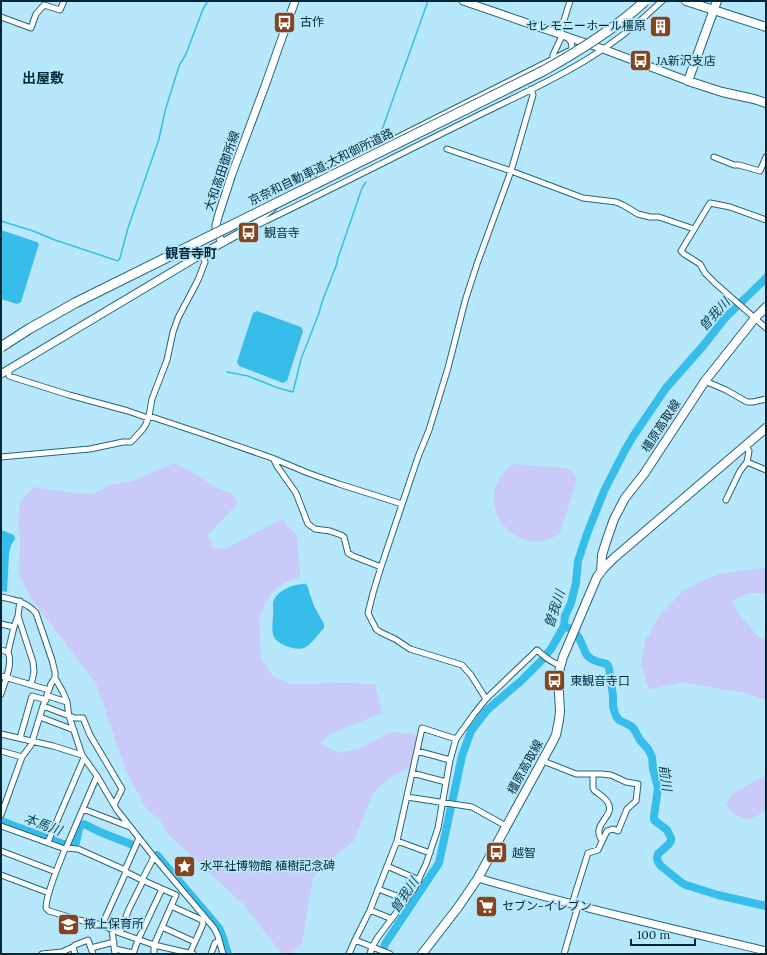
<svg xmlns="http://www.w3.org/2000/svg" width="767" height="955" viewBox="0 0 767 955" font-family="Lora,'Noto Sans JP',serif">
<style>
.green{fill:#cacaf8}
.water{fill:#37bdea}
.lines{fill:none;stroke-linecap:round;stroke-linejoin:round}
.stream{stroke:#37bdea;stroke-width:1.5}
.river{stroke:#37bdea;stroke-width:8}
.street-casing{stroke:#24667d;stroke-width:7}
.secondary-casing{stroke:#24667d;stroke-width:9}
.primary-casing{stroke:#24667d;stroke-width:10}
.street{stroke:#fff;stroke-width:5}
.secondary{stroke:#fff;stroke-width:7}
.primary{stroke:#fff;stroke-width:8}
.highway-bridge-casing{stroke:#24667d;stroke-width:11;stroke-linecap:butt}
.highway-bridge{stroke:#fff;stroke-width:9}
.labels{text-anchor:middle;stroke-width:3.5;stroke-linejoin:round;paint-order:stroke}
.poi-label{font-size:12px;fill:#022835;stroke:#b7e7fb;text-anchor:start}
.street-label{font-size:12px;fill:#022835;stroke:#b7e7fb}
.neighbourhood-label{font-size:13px;font-weight:bold;fill:#022835;stroke:#b7e7fb}
.water-label{font-size:13px;font-style:italic;fill:#0e4659;stroke:#b7e7fb}
.quarter-label{font-size:14px;font-weight:bold;fill:#022835;stroke:#b7e7fb}
</style>
<rect width="100%" height="100%" fill="#b7e7fb"/>
<!-- green -->
<path class="green" d="M 174,463 L 198,476 L 216,488 L 232,493 L 238,503 L 208,535 L 213,548 L 225,549 L 282,519 L 297,536 L 300,576 L 283,584 L 271,593 L 265,604 L 259,619 L 261,659 L 273,676 L 292,684 L 344,683 L 375,684 L 382,713 L 330,734 L 320,743 L 339,753 L 361,748 L 391,732 L 413,734 L 421,741 L 418,757 L 410,767 L 388,779 L 373,793 L 354,841 L 328,862 L 313,878 L 302,943 L 291,954 L 281,953 L 245,906 L 169,835 L 159,819 L 147,810 L 126,771 L 96,683 L 32,600 L 19,575 L 20,541 L 18,525 L 20,502 L 34,487 L 64,492 L 93,494 L 113,484 L 132,481 Z
M 512,464 L 565,468 C 572,469 577,475 576,483 L 560,533 C 519,563 465,503 512,464 Z
M 763,568 L 766,569 L 766,593 L 748,593 L 732,601 L 740,616 L 760,638 L 766,638 L 766,700 L 744,693 L 682,682 L 649,690 L 641,664 L 645,641 L 660,615 L 684,590 L 718,574 Z
M 766,775 L 766,811 L 749,820 L 734,814 L 726,805 L 732,794 Z"/>
<!-- water -->
<path class="water" d="M 1,230 L 37,242 L 39,244 L 21,302 L 17,304 L 1,299 Z
M 257,311 L 301,327 L 303,331 L 287,381 L 283,383 L 239,366 L 237,362 L 253,313 Z
M 1,530 L 14,535 L 15,539 L 11,545 L 9,554 L 7,592 L 1,591 Z
M 305,584 L 307,585 L 314,606 L 324,624 L 324,628 C 319,633 311,645 304,648 C 296,651 278,645 274,637 C 271,631 273,621 273,615 C 274,611 272,604 274,600 C 276,593 289,586 296,585 C 299,584 302,584 305,584 Z"/>
<g class="lines">
<!-- stream -->
<path class="stream" d="M 378,141 L 428,1
M 1,221 L 33,231 L 55,240 L 118,261 L 120,258 L 128,228 L 159,139 L 165,111 L 179,66 L 186,54 L 203,9 L 208,1
M 227,372 L 248,376 L 278,388 L 293,392 L 301,359 L 319,313 L 322,302 L 336,266 L 338,258 L 362,188 L 366,182"/>
<!-- river -->
<path class="river" d="M 564,626 C 577,631 579,637 584,649 C 585,652 586,655 589,657 C 594,662 600,662 607,664 L 609,668 L 613,696 L 613,707 L 616,716 L 619,720 L 631,726 L 634,729 L 640,740 L 648,749 L 652,757 L 653,769 L 658,788 L 654,816 L 654,820 L 667,830 L 671,838 L 671,841 L 669,844 L 658,854 L 657,858 L 658,862 L 661,866 L 682,883 L 686,885 L 718,895 L 766,906
M 1,821 L 63,844 L 74,844 L 76,843 L 79,828 L 82,825 L 84,824 L 100,832 L 133,845
M 157,855 L 219,928 L 222,935 L 228,954
M 382,954 L 385,944 L 439,863 L 462,756 L 471,731 L 487,710 L 521,681 L 540,662 L 551,649 L 564,626 L 565,616 L 571,603 L 576,583 L 578,561 L 587,534 L 604,491 L 625,450 L 634,435 L 666,388 L 703,346 L 725,318 L 766,278"/>
<defs>
<path id="street" d="M 1,17 L 31,28 L 36,14 L 44,5 L 60,10 L 64,1
M 567,37 L 571,42 L 572,47 L 571,50
M 553,59 L 553,55 L 561,38 L 561,30 L 570,1
M 447,149 L 511,171 L 583,198 L 616,202 L 623,205 L 638,214 L 650,217 L 659,217 L 694,229
M 714,157 L 734,165 L 739,165 L 760,171 L 766,157
M 319,177 L 569,51
M 766,220 L 730,207 L 710,203 L 681,251 L 684,254 L 700,264 L 705,273 L 715,283 L 766,328
M 251,226 L 273,209
M 247,229 L 255,226 C 324,193 392,158 461,124 C 502,103 547,84 586,60 C 613,44 639,23 662,1
M 9,369 L 9,376 L 69,395 L 128,411 L 148,418
M 705,381 L 726,390 L 747,402 L 753,402 L 766,399
M 149,416 L 203,434 L 272,458 L 308,473 L 339,484 L 402,504
M 745,445 L 749,451 L 747,462 L 766,470
M 1,457 L 90,449 L 123,442 L 131,442 L 143,429 L 146,424 L 149,416 L 152,399 L 167,360 L 173,332 L 178,318 L 198,280 L 205,262 L 202,254
M 274,460 L 277,466 L 296,493 L 308,524 L 315,529 L 330,531 L 341,535 L 344,537 L 348,553 L 353,556 L 381,567
M 726,500 L 740,471 L 747,462
M 1,597 C 16,600 26,602 36,613 L 52,660 L 55,672 L 55,678 L 51,684 L 43,706 L 31,745 L 22,757 L 1,815
M 18,616 L 33,662 L 34,672 L 31,685
M 1,624 L 14,627
M 1,650 L 8,652
M 1,676 L 49,690
M 55,678 L 63,692 L 67,702 L 69,716 L 82,755
M 1,694 C 5,681 13,664 8,652 L 14,627 L 18,616 L 20,601
M 48,696 L 67,702
M 486,699 L 471,675 L 462,665 L 410,649 L 395,639 L 380,632 L 376,629 L 368,613 L 373,593 L 381,567 L 418,457 L 429,430 L 448,368 L 465,301 L 477,264 L 511,171 L 533,95 L 531,89
M 43,706 L 75,718 L 83,718 L 90,735 L 122,789 L 114,805
M 40,717 L 74,730
M 1,734 L 53,746 L 82,755 L 97,776 L 117,810 L 154,857 L 214,928 L 218,936 L 223,954
M 20,738 L 32,696 L 46,700
M 1,751 L 22,757
M 417,751 L 450,760
M 543,761 L 576,774 L 601,774 L 611,775 L 626,782 L 638,784 L 636,801 L 627,809 L 618,831 L 613,829 L 607,831 L 598,850 L 588,853 L 572,904
M 412,773 L 446,782
M 593,774 L 593,788 L 594,790 C 598,794 605,797 608,803 C 616,816 590,825 602,840
M 407,797 L 472,807 L 506,826
M 83,809 L 130,827
M 1,826 L 65,849
M 397,841 L 430,853
M 48,842 L 84,758
M 66,848 L 78,849 L 125,870 L 126,872 L 142,880 L 176,895 L 154,945 L 120,933 L 102,925 L 79,920 L 49,911 L 46,908 C 46,894 59,864 65,849 L 66,848 L 97,776
M 1,851 L 56,872
M 387,866 L 419,880
M 125,870 L 139,838
M 1,875 L 49,893
M 142,880 L 154,857
M 378,889 L 394,895 L 406,901
M 171,906 L 202,920 L 205,919
M 370,910 L 392,919
M 102,925 L 126,872
M 162,927 L 195,942 L 203,924 L 202,920
M 112,930 L 115,954
M 120,933 L 129,909 L 143,881
M 355,940 L 390,954
M 73,947 L 75,954
M 91,948 L 114,942
M 115,949 L 133,953
M 190,953 L 195,942
M 42,954 L 62,952 L 73,947 L 75,945 L 88,940 L 93,954
M 133,954 L 138,940 L 162,889
M 154,954 L 154,945 L 193,954
M 211,954 L 215,943 L 219,941
M 349,954 L 355,940 L 370,910 L 397,841 L 422,728 L 456,739
M 370,954 L 372,947 L 378,937 L 414,889 L 426,864 L 438,828 L 450,760 L 456,739 L 474,714 L 486,699 L 537,650 C 544,656 551,663 560,665
M 564,954 L 578,906"/>
<path id="secondary" d="M 463,1 L 603,49 L 688,81
M 222,243 L 216,229 L 216,225 L 218,217 L 232,174 L 265,86 L 295,1
M 1,374 L 202,254 L 247,229
M 478,878 C 573,906 670,928 766,951"/>
<path id="primary" d="M 686,1 L 766,27
M 717,1 L 688,81 L 722,92 L 754,99 L 766,103
M 601,572 L 602,555 L 606,542 L 614,519 L 625,498 L 644,474 L 705,381 L 755,318 L 766,307
M 422,954 L 459,906 L 478,878 L 552,743 L 556,735 L 559,720 L 560,711 L 558,675 L 563,657 L 597,577 L 604,568 L 614,558 L 766,428"/>
</defs>
<!-- street casing -->
<use href="#street" class="street-casing"/>
<!-- secondary casing -->
<use href="#secondary" class="secondary-casing"/>
<!-- primary casing -->
<use href="#primary" class="primary-casing"/>
<!-- street -->
<use href="#street" class="street"/>
<!-- secondary -->
<use href="#secondary" class="secondary"/>
<!-- primary -->
<use href="#primary" class="primary"/>
<defs>
<path id="highway-bridge" d="M 1,347 L 29,329 L 75,303 L 543,71 C 579,51 615,29 645,1"/>
</defs>
<!-- highway-bridge casing -->
<use href="#highway-bridge" class="highway-bridge-casing"/>
<!-- highway-bridge -->
<use href="#highway-bridge" class="highway-bridge"/>
</g>
<!-- icons -->
<defs>
<symbol id="bus-square" viewBox="-11 -11 22 22"><rect x="-9" y="-9" width="18" height="18" rx="4" fill="#88421d" stroke="#b7e7fb"/><path d="M-5-6H5V4H4V6H2V4H-2V6H-4V4H-5ZM-3.5-4V0h7V-4ZM-3.5 1.2v1.5H-2V1.2ZM2 1.2v1.5H3.5V1.2Z" fill="#fff"/></symbol>
<symbol id="building-square" viewBox="-11 -11 22 22"><rect x="-9" y="-9" width="18" height="18" rx="4" fill="#88421d" stroke="#b7e7fb"/><path d="M-4-6H4V6H1V3H-1V6H-4ZM-2.5-4.3h1.7v1.8h-1.7ZM.8-4.3h1.7v1.8H.8ZM-2.5-1h1.7V.8h-1.7ZM.8-1h1.7V.8H.8Z" fill="#fff"/></symbol>
<symbol id="sight-square" viewBox="-11 -11 22 22"><rect x="-9" y="-9" width="18" height="18" rx="4" fill="#88421d" stroke="#b7e7fb"/><path d="M0-6L1.8-2.2L6-1.7L2.9 1.2L3.7 5.4L0 3.3L-3.7 5.4L-2.9 1.2L-6-1.7L-1.8-2.2Z" fill="#fff"/></symbol>
<symbol id="supermarket-square" viewBox="-11 -11 22 22"><rect x="-9" y="-9" width="18" height="18" rx="4" fill="#88421d" stroke="#b7e7fb"/><path d="M-6-5.5h2.5l.6 2H6L4.5 2H-2.5L-4.4-4H-6ZM-1.5 3.2a1.3 1.3 0 1 0 .1 0ZM3 3.2a1.3 1.3 0 1 0 .1 0Z" fill="#fff"/></symbol>
<symbol id="school-square" viewBox="-11 -11 22 22"><rect x="-9" y="-9" width="18" height="18" rx="4" fill="#88421d" stroke="#b7e7fb"/><path d="M0-5L7-2L0 1L-7-2ZM-4 1L0 2.5L4 1V4Q0 6-4 4Z" fill="#fff"/></symbol>
</defs>
<g fill-rule="evenodd">
<use href="#bus-square" x="272" y="10" width="25" height="25"/>
<use href="#building-square" x="648" y="14" width="25" height="25"/>
<use href="#bus-square" x="628" y="48" width="25" height="25"/>
<use href="#bus-square" x="236" y="220" width="25" height="25"/>
<use href="#bus-square" x="542" y="668" width="25" height="25"/>
<use href="#bus-square" x="484" y="840" width="25" height="25"/>
<use href="#sight-square" x="172" y="854" width="25" height="25"/>
<use href="#supermarket-square" x="474" y="894" width="25" height="25"/>
<use href="#school-square" x="56" y="912" width="25" height="25"/>
</g>
<g class="labels">
<!-- poi labels -->
<g class="poi-label">
<text x="300" y="26">古作</text>
<text x="646" y="30" text-anchor="end">セレモニーホール橿原</text>
<text x="656" y="65">JA新沢支店</text>
<text x="264" y="237">観音寺</text>
<text x="570" y="685">東観音寺口</text>
<text x="512" y="857">越智</text>
<text x="200" y="870">水平社博物館 植樹記念碑</text>
<text x="502" y="910">セブン-イレブン</text>
<text x="84" y="928">掖上保育所</text>
</g>
<!-- street labels -->
<g class="street-label">
<text transform="translate(321 167) rotate(-26)" y="4">京奈和自動車道;大和御所道路</text>
<text transform="translate(222 171) rotate(-71)" y="4">大和高田御所線</text>
<text transform="translate(661 426) rotate(-57)" y="4">橿原高取線</text>
<text transform="translate(525 767) rotate(-61)" y="4">橿原高取線</text>
</g>
<!-- neighbourhood labels -->
<g class="neighbourhood-label">
<text x="191" y="258">観音寺町</text>
</g>
<!-- water labels -->
<g class="water-label">
<text transform="translate(714 314) rotate(-48)" y="5">曽我川</text>
<text transform="translate(554 609) rotate(-72)" y="5">曽我川</text>
<text transform="translate(666 778) rotate(83)" y="5">前川</text>
<text transform="translate(43 824) rotate(20)" y="5">本馬川</text>
<text transform="translate(404 895) rotate(-56)" y="5">曽我川</text>
</g>
<!-- quarter labels -->
<g class="quarter-label">
<text x="43" y="83">出屋敷</text>
</g>
</g>
<!-- border -->
<rect width="767" height="955" fill="none" stroke="#022835" stroke-width="4"/>
<!-- scale -->
<path d="M631 939v6h64v-6" fill="none" stroke="#022835" stroke-width="2"/>
<text x="637" y="939" font-size="12" fill="#022835" stroke="#b7e7fb" stroke-width="3" paint-order="stroke">100 m</text>
</svg>
